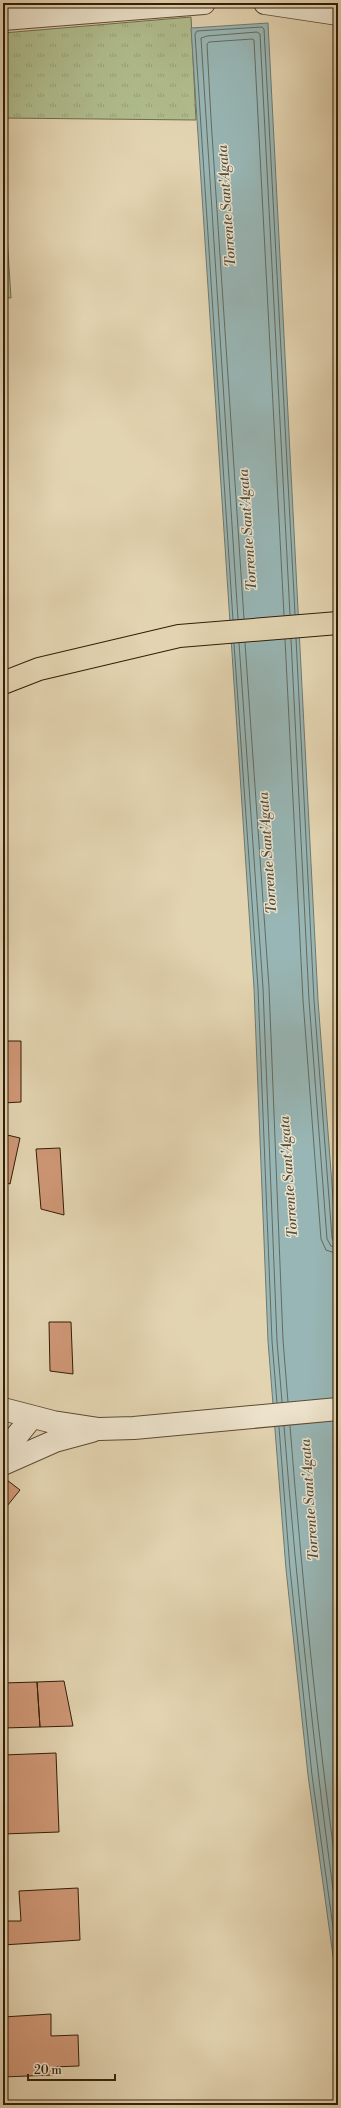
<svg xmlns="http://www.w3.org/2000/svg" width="341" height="2108" viewBox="0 0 341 2108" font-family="'Libre Bodoni',serif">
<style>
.grass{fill:url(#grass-tufts);stroke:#716d4a}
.water{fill:#98b6b5;stroke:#6f796f}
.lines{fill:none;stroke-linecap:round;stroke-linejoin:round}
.shore{stroke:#656a5e;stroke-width:1}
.building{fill:#cf9776;stroke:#321d07}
.minor-casing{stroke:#5e4b32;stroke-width:24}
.major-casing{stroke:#321d07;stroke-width:24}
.minor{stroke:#ede3cc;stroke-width:22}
.major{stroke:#e3d4b1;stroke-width:22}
.labels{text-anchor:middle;stroke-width:3;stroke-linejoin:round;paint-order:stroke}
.water-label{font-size:14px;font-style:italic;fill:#514b3b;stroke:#ede3cc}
</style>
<defs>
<pattern id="grass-tufts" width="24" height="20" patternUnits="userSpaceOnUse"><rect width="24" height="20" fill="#b0bd8e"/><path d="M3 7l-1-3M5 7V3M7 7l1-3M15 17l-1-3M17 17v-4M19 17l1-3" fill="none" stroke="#98a279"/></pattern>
</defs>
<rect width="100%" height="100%" fill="#e3d4b1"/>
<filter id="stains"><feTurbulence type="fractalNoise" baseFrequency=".005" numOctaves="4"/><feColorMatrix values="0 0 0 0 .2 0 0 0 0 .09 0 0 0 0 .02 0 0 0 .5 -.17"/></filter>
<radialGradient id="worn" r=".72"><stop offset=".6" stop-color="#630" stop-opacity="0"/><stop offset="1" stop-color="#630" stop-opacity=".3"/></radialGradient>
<!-- grass -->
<path class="grass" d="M 191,17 L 196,120 L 3,118 L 3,33 Z
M 3,174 L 11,298 L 3,297 Z"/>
<!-- water -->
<path class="water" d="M 268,23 L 318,1000 L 338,1264 L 338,1992 L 308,1775 L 286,1569 L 268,1341 L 254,988 L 191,28 Z"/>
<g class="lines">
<!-- shore -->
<path class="shore" d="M 238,619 L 201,38 L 207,36 L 257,32 L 260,34 L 290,615
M 244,619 L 211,119 L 207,44 L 209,42 L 252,39 L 254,40 L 284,615
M 233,620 L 195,34 L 197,31 L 262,27 L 264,29 L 295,614
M 296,638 L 314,1000 L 332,1238 L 334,1242 L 338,1243
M 285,639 L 303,1000 L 321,1239 L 326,1250 L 338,1254
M 291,639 L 309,1000 L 327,1239 L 331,1246 L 338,1248
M 239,643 L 263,988 L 277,1341 L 282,1402
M 245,643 L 269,987 L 283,1340 L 288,1402
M 234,644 L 258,988 L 272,1341 L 277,1403
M 284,1426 C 297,1593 315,1760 338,1926
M 290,1426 C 302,1578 317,1730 338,1882
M 279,1427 L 290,1569 L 312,1775 L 338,1963"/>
</g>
<!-- building -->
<path class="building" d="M 3,1041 L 21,1041 L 21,1102 L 3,1103 Z
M 3,1134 L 20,1138 L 10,1184 L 3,1182 Z
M 60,1148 L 64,1215 L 41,1209 L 36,1149 Z
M 49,1322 L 71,1322 L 73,1374 L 50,1371 Z
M 3,1477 L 20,1490 L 3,1511 Z
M 64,1681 L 73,1726 L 40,1727 L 37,1682 Z
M 37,1682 L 40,1727 L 3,1728 L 3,1683 Z
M 56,1753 L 59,1832 L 3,1834 L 3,1755 Z
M 78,1888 L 80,1940 L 3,1945 L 3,1921 L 21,1921 L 19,1891 Z
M 51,2014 L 51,2036 L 78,2035 L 79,2066 L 53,2067 L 53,2075 L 3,2077 L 3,2017 Z"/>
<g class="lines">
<defs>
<path id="minor" d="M 265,3 L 338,14
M 3,19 L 204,3
M 3,1409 L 53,1422 L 99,1429 L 134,1428 L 338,1409
M 3,1453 L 32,1417
M 3,1464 L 55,1441 L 92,1431"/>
<path id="major" d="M 3,683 L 39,669 L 179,636 L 338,623"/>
</defs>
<!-- minor casing -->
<use href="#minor" class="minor-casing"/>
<!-- major casing -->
<use href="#major" class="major-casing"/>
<!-- minor -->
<use href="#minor" class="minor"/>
<!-- major -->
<use href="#major" class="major"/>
</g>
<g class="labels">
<!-- water labels -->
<g class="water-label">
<text transform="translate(226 206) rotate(-94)" y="5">Torrente Sant'Agata</text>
<text transform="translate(247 530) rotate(-94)" y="5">Torrente Sant'Agata</text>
<text transform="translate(267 853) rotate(-94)" y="5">Torrente Sant'Agata</text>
<text transform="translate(288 1177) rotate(-94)" y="5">Torrente Sant'Agata</text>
<text transform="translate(309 1500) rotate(-94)" y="5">Torrente Sant'Agata</text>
</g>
</g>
<!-- margin -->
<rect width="341" height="2108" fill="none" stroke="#e3d4b1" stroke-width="16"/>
<rect x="4" y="4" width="333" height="2100" fill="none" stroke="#321d07" stroke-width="2"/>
<rect x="8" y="8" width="325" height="2092" fill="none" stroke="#321d07"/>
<!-- scale -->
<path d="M28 2074v6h87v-6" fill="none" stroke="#321d07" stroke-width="2"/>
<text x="34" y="2074" font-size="12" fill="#321d07" stroke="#ede3cc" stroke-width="3" paint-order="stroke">20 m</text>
<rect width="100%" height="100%" filter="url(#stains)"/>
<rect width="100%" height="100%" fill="url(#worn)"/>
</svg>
